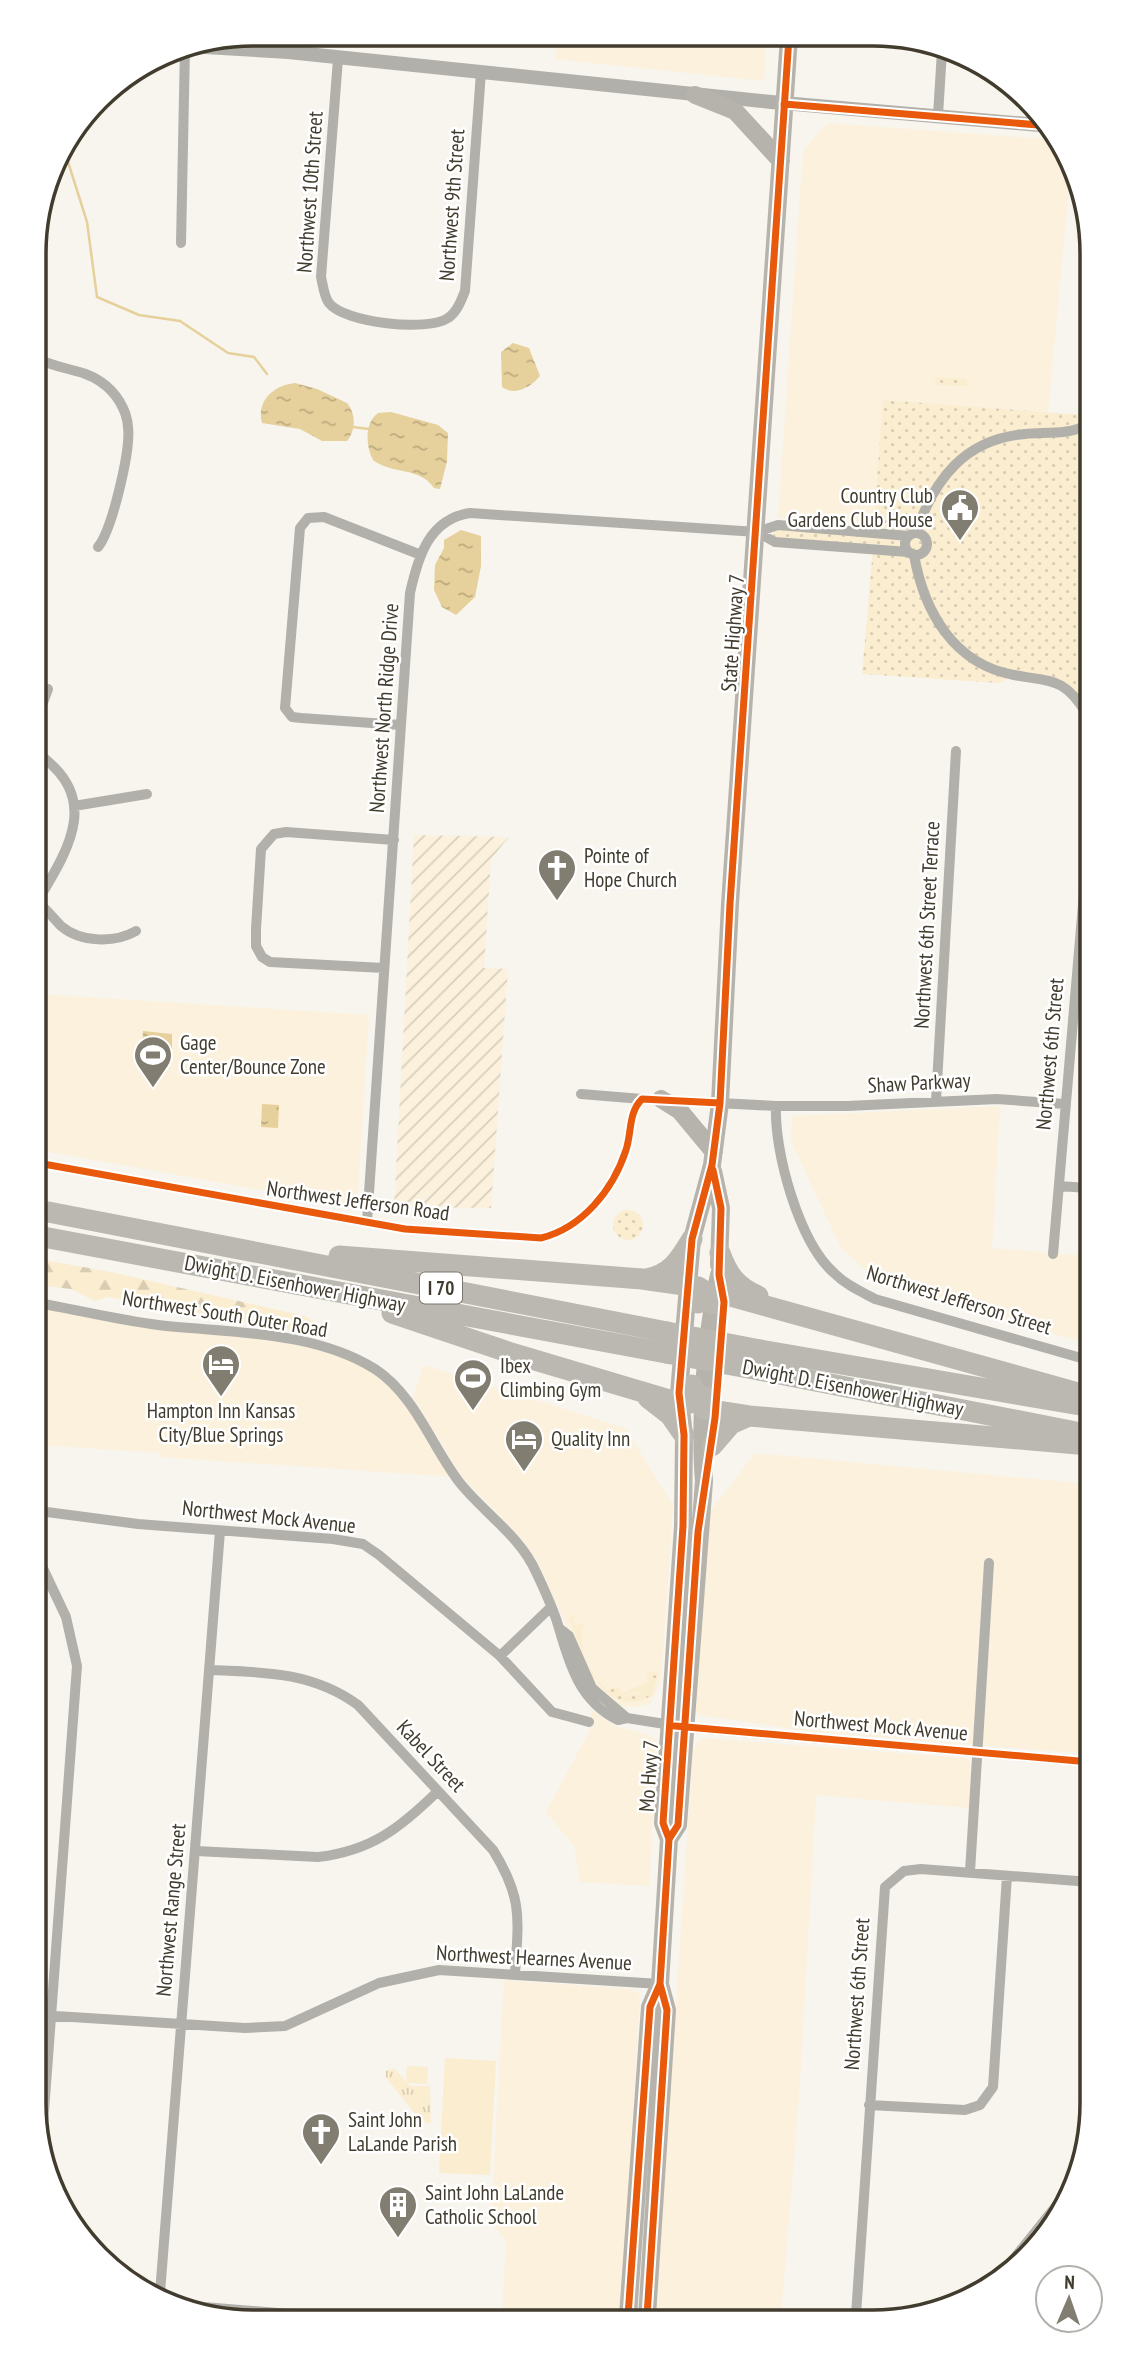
<svg xmlns="http://www.w3.org/2000/svg" width="1125" height="2355" viewBox="0 0 1125 2355" font-family="'PT Sans Narrow',sans-serif">
<style>
.built{fill:#fbf1dc}
.industrial{fill:url(#industrial-furrows)}
.grass{fill:url(#grass-dots)}
.forest{fill:url(#forest-firs)}
.park{fill:url(#park-tufts)}
.garden{fill:#faedd0}
.water{fill:url(#water-ripples)}
.lines{fill:none;stroke-linecap:round;stroke-linejoin:round}
.stream{stroke:#e6d09b;stroke-width:2.5}
.minor{stroke:#b2b0ab;stroke-width:10}
.tertiary{stroke:#b2b0ab;stroke-width:14}
.primary{stroke:#b6b3ac;stroke-width:18}
.motorway{stroke:#bbb8b1;stroke-width:21}
.motorway-bridge{stroke:#bbb8b1;stroke-width:21}
.cycleway-casing{stroke:#fff;stroke-width:11}
.cycleway{stroke:#e8590c;stroke-width:7}
.labels{text-anchor:middle;stroke-width:5;stroke-linejoin:round;paint-order:stroke}
.shield{fill:#fff;stroke:#7b766d;stroke-width:2}
.shield-label{font-size:19px;font-weight:bold;fill:#423c2e}
.street-label{font-size:21px;fill:#423c2e;stroke:#fff}
.poi-label{font-size:21px;fill:#423c2e;stroke:#fff;text-anchor:start}
.rim{fill:none;stroke:#423c2e;stroke-width:3.5}
</style>
<defs>
<pattern id="industrial-furrows" width="10" height="10" patternUnits="userSpaceOnUse" patternTransform="scale(1.75)"><rect width="10" height="10" fill="#fbf1dc"/><path d="M-1 1l2-2M0 10L10 0M9 11l2-2" fill="none" stroke="#d8d0bd"/></pattern>
<pattern id="grass-dots" width="8" height="8" patternUnits="userSpaceOnUse" patternTransform="scale(1.75)"><rect width="8" height="8" fill="#faedd0"/><path d="M2 2h.1M6 6h.1" fill="none" stroke="#d8ccb3" stroke-width="1.8" stroke-linecap="round"/></pattern>
<pattern id="forest-firs" width="22" height="20" patternUnits="userSpaceOnUse" patternTransform="scale(1.75)"><rect width="22" height="20" fill="#faedd0"/><path d="M5 1l3.5 6h-7zM16 11l3.5 6h-7z" fill="#d8ccb3"/></pattern>
<pattern id="park-tufts" width="24" height="20" patternUnits="userSpaceOnUse" patternTransform="scale(1.75)"><rect width="24" height="20" fill="#faedd0"/><path d="M3 7l-1-3M5 7V3M7 7l1-3M15 17l-1-3M17 17v-4M19 17l1-3" fill="none" stroke="#d8ccb3"/></pattern>
<pattern id="water-ripples" width="26" height="14" patternUnits="userSpaceOnUse" patternTransform="scale(1.75)"><rect width="26" height="14" fill="#e6d09b"/><path d="M2 4q2-2 4 0t4 0M15 11q2-2 4 0t4 0" fill="none" stroke="#bcaa7f"/></pattern>
</defs>
<rect width="100%" height="100%" fill="#f8f5ee"/>
<!-- built -->
<path class="built" d="M 557,35 L 767,36 L 764,81 L 555,59 Z
M 828,123 L 1059,140 L 1071,165 L 1048,412 L 884,400 L 873,528 L 778,518 L 803,150 Z
M 37,994 L 369,1015 L 357,1207 L 38,1150 Z
M 1000,1106 L 992,1248 L 1088,1256 L 1088,1343 L 885,1287 L 841,1248 L 791,1141 L 792,1116 Z
M 38,1303 L 241,1333 L 347,1355 L 395,1387 L 456,1477 L 161,1457 L 160,1453 L 39,1445 Z
M 423,1365 L 625,1428 L 673,1505 L 661,1680 L 651,1703 L 637,1707 L 622,1706 L 603,1695 L 589,1674 L 537,1560 L 519,1536 L 461,1475 L 413,1397 Z
M 755,1453 L 1089,1484 L 1090,1754 L 808,1731 L 698,1715 L 695,1709 L 708,1514 Z
M 591,1709 L 615,1726 L 652,1736 L 657,1741 L 649,1886 L 579,1882 L 575,1847 L 546,1812 L 590,1730 Z
M 702,1738 L 964,1758 L 969,1760 L 971,1770 L 969,1808 L 816,1795 L 800,2083 L 781,2315 L 655,2315 L 693,1750 Z
M 504,1980 L 631,1989 L 640,1995 L 620,2316 L 502,2316 L 506,2242 L 491,2220 Z"/>
<!-- industrial -->
<path class="industrial" d="M 414,835 L 509,837 L 491,859 L 484,968 L 508,969 L 491,1208 L 394,1207 Z"/>
<!-- grass -->
<path class="grass" d="M 936,377 L 966,379 L 968,386 L 935,385 Z
M 883,400 L 1085,415 L 1086,713 L 1063,685 L 1013,675 L 1000,683 L 862,674 L 873,549 L 773,546 L 774,526 L 873,533 Z
M613 1225a15 15 0 1 1 30 0a15 15 0 1 1-30 0Z
M 658,1674 L 652,1695 C 635,1706 620,1704 604,1690 L 617,1687 L 622,1696 L 644,1693 L 652,1676 Z"/>
<!-- forest -->
<path class="forest" d="M 38,1259 L 111,1272 L 304,1316 L 316,1323 L 320,1331 L 307,1333 L 108,1297 L 95,1301 L 71,1289 L 38,1285 Z"/>
<!-- park -->
<path class="park" d="M 394,2068 L 410,2086 L 430,2086 L 431,2123 L 422,2122 L 386,2078 L 386,2071 Z"/>
<!-- garden -->
<path class="garden" d="M 582,1613 L 572,1619 L 575,1626 L 582,1623 L 583,1626 C 576,1640 592,1680 606,1688 L 604,1690 L 592,1673 L 569,1618 Z
M 659,1671 L 652,1676 L 651,1684 L 643,1693 L 635,1692 L 622,1696 L 617,1687 L 623,1693 L 648,1682 L 647,1673 Z
M 445,2058 L 496,2061 L 490,2175 L 439,2173 Z
M 407,2066 L 428,2067 L 427,2084 L 406,2083 Z"/>
<!-- water -->
<path class="water" d="M 513,343 L 529,348 L 540,376 C 531,386 517,397 502,387 L 501,352 Z
M 295,383 L 317,389 L 347,403 C 356,414 356,430 347,441 L 322,441 L 300,429 L 262,423 C 256,401 274,385 295,383 Z
M 391,412 L 438,425 L 448,433 L 447,461 L 440,489 L 434,488 C 419,466 392,475 373,460 C 366,446 364,423 378,413 Z
M 461,530 L 481,536 L 481,566 L 475,597 L 456,615 L 442,607 L 434,590 L 435,565 L 444,548 L 444,540 Z
M 143,1031 L 172,1034 L 172,1052 L 142,1050 Z
M 262,1104 L 279,1105 L 278,1128 L 261,1127 Z"/>
<g class="lines">
<!-- stream -->
<path class="stream" d="M 63,146 L 87,222 L 97,297 L 139,315 L 180,321 L 228,353 L 254,357 L 267,374
M 353,427 L 369,429"/>
<!-- minor -->
<path class="minor" d="M 288,52 L 291,33
M 338,59 L 321,277 C 323,285 324,297 329,303 C 344,323 428,332 448,318 C 457,312 461,301 465,291 L 481,72
M 938,115 L 942,51
M 181,243 L 185,47
M 35,357 C 56,370 82,368 101,382 C 116,392 127,410 128,427 C 131,450 112,530 98,547
M 757,532 L 775,542 L 908,552
M 916,533 C 934,479 965,439 1025,434 C 1045,432 1067,435 1085,426
M905 544a11 11 0 1 1 22 0a11 11 0 1 1-22 0Z
M 914,555 C 924,611 953,664 1014,675 C 1051,682 1064,677 1086,713
M 37,719 L 48,689
M 400,725 L 301,718 L 292,717 L 285,708 L 300,528 L 308,518 L 324,517 L 421,555
M 37,753 C 103,798 68,850 37,902
M 74,806 L 147,794
M 37,902 C 47,909 53,918 61,926 C 81,943 115,943 136,931
M 384,968 L 270,962 L 262,957 L 256,946 L 256,929 L 261,849 L 274,834 L 286,832 L 394,840
M 581,1094 L 642,1099
M 936,1101 L 956,751
M 776,1106 C 774,1152 799,1242 834,1273 C 846,1285 860,1291 875,1299 L 1088,1360
M 38,1163 L 405,1229 L 541,1238 C 582,1228 613,1190 626,1150 C 632,1132 628,1113 642,1099 L 776,1106 L 847,1106 L 997,1099 L 1064,1104
M 1059,1186 L 1088,1188
M 367,1222 L 410,593 C 418,557 429,519 470,513 L 757,532 L 778,525 L 909,536
M 1053,1254 L 1087,858
M 38,1303 C 78,1310 118,1320 158,1325 C 228,1333 313,1330 375,1369 C 415,1395 432,1447 460,1483 C 484,1513 520,1536 536,1572 C 544,1589 553,1608 558,1625 C 569,1663 579,1701 618,1720 L 627,1718 L 684,1727 L 1090,1762
M 39,1511 L 138,1524 L 333,1539 L 363,1544 L 379,1555 L 500,1656 L 552,1712 L 589,1722
M 39,1560 L 66,1617 L 77,1666 L 41,2152
M 559,1628 L 569,1636 L 592,1688 L 627,1718
M 500,1656 L 551,1607
M 210,1670 C 264,1672 313,1672 358,1705 L 493,1850 C 524,1900 518,1920 515,1975
M 196,1851 L 318,1857 C 371,1851 400,1828 437,1792
M 970,1872 L 989,1563
M 40,2015 L 245,2028 L 285,2026 L 379,1983 L 439,1970 L 660,1984
M 869,2105 L 965,2110 L 980,2105 L 993,2087 L 1007,1876
M 992,2286 L 1076,2181
M 160,2293 L 220,1531
M 856,2315 L 885,1887 L 904,1871 L 921,1869 L 1090,1882"/>
<!-- tertiary -->
<path class="tertiary" d="M 188,46 L 288,52 L 771,102 L 1051,126
M 191,2308 L 303,2317"/>
<!-- primary -->
<path class="primary" d="M 695,95 L 735,111 L 781,161
M 661,1099 L 680,1111 L 714,1152
M 713,1171 L 721,1208 L 719,1265
M 669,1839 L 678,1825 L 704,1481 C 699,1423 706,1332 719,1275
M 628,2316 L 650,2007 L 660,1984
M 647,2316 L 667,2010 L 660,1984 L 669,1839 L 663,1823 L 683,1526 L 684,1435 L 679,1393 L 692,1239 L 712,1165 L 720,1103 L 730,904 L 789,37"/>
<!-- motorway -->
<path class="motorway" d="M 38,1210 L 667,1332
M 38,1236 L 666,1353
M 720,1253 C 728,1275 736,1286 758,1296
M 339,1256 L 642,1279 L 698,1287 L 706,1292 L 712,1304
M 646,1279 C 671,1275 680,1259 692,1239
M 698,1303 L 715,1294 L 730,1296 L 1089,1396
M 392,1313 L 508,1352 L 673,1401 L 691,1403 L 706,1397
M 760,1350 L 1080,1405
M 759,1370 L 1076,1432
M 692,1385 L 704,1409 L 749,1416 L 1089,1445
M 648,1398 L 670,1415 L 684,1435
M 712,1446 L 731,1424 L 749,1416"/>
<!-- motorway-bridge -->
<path class="motorway-bridge" d="M 667,1332 L 760,1350
M 666,1353 L 759,1370"/>
<defs>
<path id="cycleway" d="M 784,104 L 1051,126
M 38,1163 L 405,1229 L 541,1238 C 582,1228 613,1190 626,1150 C 632,1132 628,1113 642,1099 L 720,1103
M 675,1726 L 1090,1762
M 669,1839 L 678,1825 L 698,1532 L 715,1418 L 724,1302 L 719,1275 L 721,1208 L 713,1170
M 628,2316 L 650,2007 L 660,1984
M 647,2316 L 667,2010 L 660,1984 L 669,1839 L 663,1823 L 683,1526 L 684,1435 L 679,1393 L 692,1239 L 712,1165 L 720,1103 L 730,904 L 789,37"/>
</defs>
<!-- cycleway casing -->
<use href="#cycleway" class="cycleway-casing"/>
<!-- cycleway -->
<use href="#cycleway" class="cycleway"/>
</g>
<!-- icons -->
<defs>
<symbol id="civic-pin" viewBox="-11 -11 22 30"><path d="M0 17L-7.5 6A9.5 9.5 0 1 1 7.5 6Z" fill="#827d71" stroke="#fff"/><path d="M-.6-6.5H3V-4.5H.6V-3L4-1V1h2V6H-6V1h2V-1L-.6-3ZM-1.2 2.5V6h2.4V2.5Z" fill="#fff"/></symbol>
<symbol id="church-pin" viewBox="-11 -11 22 30"><path d="M0 17L-7.5 6A9.5 9.5 0 1 1 7.5 6Z" fill="#827d71" stroke="#fff"/><path d="M-1.2-6h2.4v3.5h3.3v2.4h-3.3V6h-2.4V-.1h-3.3v-2.4h3.3Z" fill="#fff"/></symbol>
<symbol id="stadium-pin" viewBox="-11 -11 22 30"><path d="M0 17L-7.5 6A9.5 9.5 0 1 1 7.5 6Z" fill="#827d71" stroke="#fff"/><path d="M0-5a6.5 5 0 1 0 0 10a6.5 5 0 1 0 0-10ZM-3.5-1.8h7v3.6h-7Z" fill="#fff"/></symbol>
<symbol id="hotel-pin" viewBox="-11 -11 22 30"><path d="M0 17L-7.5 6A9.5 9.5 0 1 1 7.5 6Z" fill="#827d71" stroke="#fff"/><path d="M-6-4.5h1.5V1H6V5H4.5V3h-9V5H-6ZM-4 0a1.8 1.8 0 1 1 3.6 0ZM.5 0V-2.5h3Q6-2.5 6 0Z" fill="#fff"/></symbol>
<symbol id="building-pin" viewBox="-11 -11 22 30"><path d="M0 17L-7.5 6A9.5 9.5 0 1 1 7.5 6Z" fill="#827d71" stroke="#fff"/><path d="M-4-6H4V6H1V3H-1V6H-4ZM-2.5-4.3h1.7v1.8h-1.7ZM.8-4.3h1.7v1.8H.8ZM-2.5-1h1.7V.8h-1.7ZM.8-1h1.7V.8H.8Z" fill="#fff"/></symbol>
</defs>
<g fill-rule="evenodd">
<use href="#civic-pin" x="938" y="486" width="44" height="60"/>
<use href="#church-pin" x="535" y="846" width="44" height="60"/>
<use href="#stadium-pin" x="131" y="1033" width="44" height="60"/>
<use href="#hotel-pin" x="199" y="1342" width="44" height="60"/>
<use href="#stadium-pin" x="451" y="1356" width="44" height="60"/>
<use href="#hotel-pin" x="502" y="1417" width="44" height="60"/>
<use href="#church-pin" x="299" y="2110" width="44" height="60"/>
<use href="#building-pin" x="376" y="2183" width="44" height="60"/>
</g>
<g class="labels">
<!-- shield labels -->
<rect class="shield" x="420" y="1272.5" width="42" height="31" rx="5"/>
<g class="shield-label">
<text x="441" y="1295">I 70</text>
</g>
<!-- street labels -->
<g class="street-label">
<text transform="translate(310 192) rotate(-86)" y="7">Northwest 10th Street</text>
<text transform="translate(452 205) rotate(-86)" y="7">Northwest 9th Street</text>
<text transform="translate(733 633) rotate(-86)" y="7">State Highway 7</text>
<text transform="translate(384 708) rotate(-86)" y="7">Northwest North Ridge Drive</text>
<text transform="translate(927 925) rotate(-87)" y="7">Northwest 6th Street Terrace</text>
<text transform="translate(1050 1054) rotate(-85)" y="7">Northwest 6th Street</text>
<text transform="translate(919 1083) rotate(-3)" y="7">Shaw Parkway</text>
<text transform="translate(358 1201) rotate(8)" y="7">Northwest Jefferson Road</text>
<text transform="translate(295 1284) rotate(11)" y="7">Dwight D. Eisenhower Highway</text>
<text transform="translate(959 1300) rotate(17)" y="7">Northwest Jefferson Street</text>
<text transform="translate(225 1314) rotate(9)" y="7">Northwest South Outer Road</text>
<text transform="translate(853 1388) rotate(11)" y="7">Dwight D. Eisenhower Highway</text>
<text transform="translate(269 1517) rotate(6)" y="7">Northwest Mock Avenue</text>
<text transform="translate(881 1726) rotate(5)" y="7">Northwest Mock Avenue</text>
<text transform="translate(431 1756) rotate(47)" y="7">Kabel Street</text>
<text transform="translate(649 1776) rotate(-86)" y="7">Mo Hwy 7</text>
<text transform="translate(171 1910) rotate(-85)" y="7">Northwest Range Street</text>
<text transform="translate(534 1958) rotate(3)" y="7">Northwest Hearnes Avenue</text>
<text transform="translate(857 1994) rotate(-86)" y="7">Northwest 6th Street</text>
</g>
<!-- poi labels -->
<g class="poi-label">
<text x="933" y="503" text-anchor="end">Country Club<tspan x="933" dy="24">Gardens Club House</tspan></text>
<text x="584" y="863">Pointe of<tspan x="584" dy="24">Hope Church</tspan></text>
<text x="180" y="1050">Gage<tspan x="180" dy="24">Center/Bounce Zone</tspan></text>
<text x="500" y="1373">Ibex<tspan x="500" dy="24">Climbing Gym</tspan></text>
<text x="221" y="1418" text-anchor="middle">Hampton Inn Kansas<tspan x="221" dy="24">City/Blue Springs</tspan></text>
<text x="551" y="1446">Quality Inn</text>
<text x="348" y="2127">Saint John<tspan x="348" dy="24">LaLande Parish</tspan></text>
<text x="425" y="2200">Saint John LaLande<tspan x="425" dy="24">Catholic School</tspan></text>
</g>
</g>
<!-- crop -->
<path d="M0 0H1125V2355H0ZM253 46H873A207 207 0 0 1 1080 253V2103A207 207 0 0 1 873 2310H253A207 207 0 0 1 46 2103V253A207 207 0 0 1 253 46Z" fill="#fff" fill-rule="evenodd"/>
<path class="rim" d="M253 46H873A207 207 0 0 1 1080 253V2103A207 207 0 0 1 873 2310H253A207 207 0 0 1 46 2103V253A207 207 0 0 1 253 46Z"/>
<!-- north arrow -->
<g transform="translate(1069 2299) rotate(2)"><circle r="33" fill="#ffffff" stroke="#b3b1ab" stroke-width="2"/>
<path d="M0-5L12 26L0 18L-12 26Z" fill="#827d71"/>
<text y="-10" font-size="19" font-weight="bold" text-anchor="middle" fill="#423c2e">N</text>
</g>
</svg>
